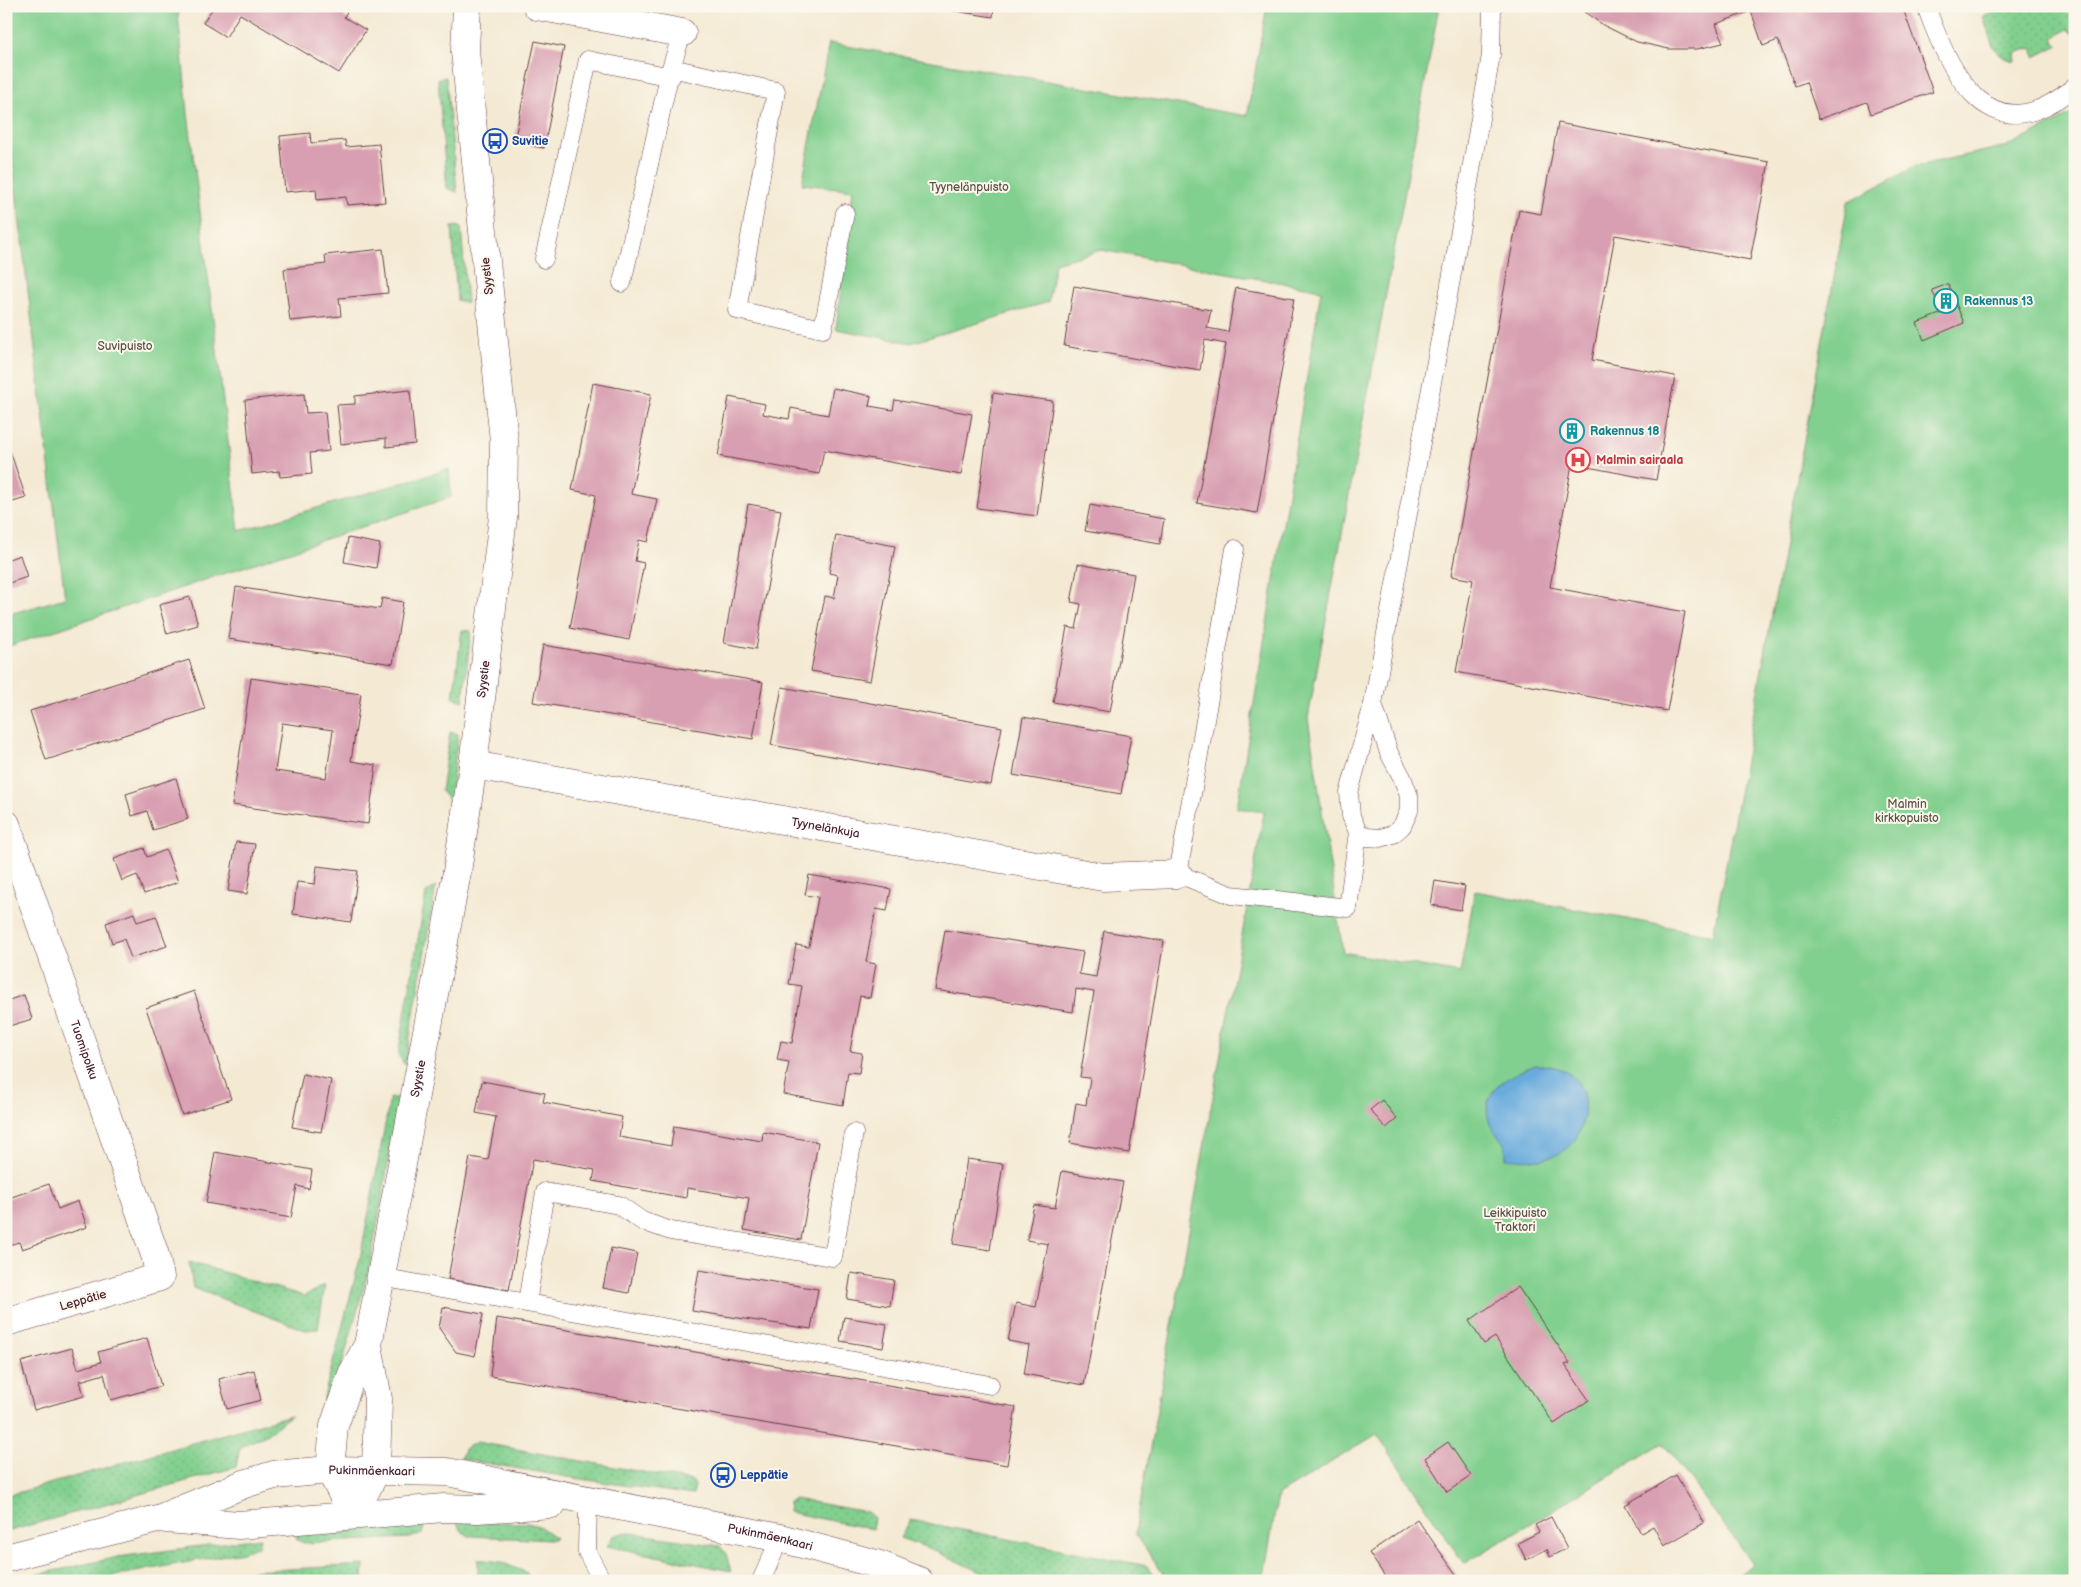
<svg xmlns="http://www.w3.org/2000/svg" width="2081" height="1587" viewBox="0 0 2081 1587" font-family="'Balsamiq Sans',sans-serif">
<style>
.grass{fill:url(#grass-dots);stroke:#66785d}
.park{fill:#82d08f;stroke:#66785d}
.water{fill:#69abdd;stroke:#5a6584}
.building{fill:#d89eb1;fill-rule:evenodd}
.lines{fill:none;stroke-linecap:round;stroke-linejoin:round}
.service-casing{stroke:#643d44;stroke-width:19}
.minor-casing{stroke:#643d44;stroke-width:29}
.tertiary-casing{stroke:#643d44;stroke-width:29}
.secondary-casing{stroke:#643d44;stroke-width:29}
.service{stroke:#fff;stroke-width:18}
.minor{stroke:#fff;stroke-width:28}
.tertiary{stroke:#fff;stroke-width:28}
.secondary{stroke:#fff;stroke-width:28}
.labels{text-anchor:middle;stroke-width:4;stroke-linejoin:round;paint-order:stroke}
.transit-label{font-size:12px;font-weight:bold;fill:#164399;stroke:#fbf7ec;text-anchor:start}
.park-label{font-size:12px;fill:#5b5449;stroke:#fbf7ec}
.street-label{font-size:12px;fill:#4a1f2b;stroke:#fbf7ec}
.culture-label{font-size:12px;font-weight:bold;fill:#0d838f;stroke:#fbf7ec;text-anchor:start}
.health-label{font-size:12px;font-weight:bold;fill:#be3a42;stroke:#fbf7ec;text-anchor:start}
</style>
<defs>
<pattern id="grass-dots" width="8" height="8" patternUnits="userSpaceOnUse" patternTransform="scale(1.25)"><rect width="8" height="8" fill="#82d08f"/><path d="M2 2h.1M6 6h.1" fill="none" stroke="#72b27c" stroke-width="1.8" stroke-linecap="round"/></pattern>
</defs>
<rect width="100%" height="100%" fill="#fbf7ec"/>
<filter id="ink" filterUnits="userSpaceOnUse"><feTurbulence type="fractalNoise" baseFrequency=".02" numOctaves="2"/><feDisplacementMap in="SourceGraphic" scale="10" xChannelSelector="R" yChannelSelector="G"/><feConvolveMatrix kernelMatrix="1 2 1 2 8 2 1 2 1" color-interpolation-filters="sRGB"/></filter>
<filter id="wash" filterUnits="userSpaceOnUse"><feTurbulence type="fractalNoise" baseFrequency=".0096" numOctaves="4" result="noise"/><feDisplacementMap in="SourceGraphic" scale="20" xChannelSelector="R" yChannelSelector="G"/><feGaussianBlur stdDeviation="1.12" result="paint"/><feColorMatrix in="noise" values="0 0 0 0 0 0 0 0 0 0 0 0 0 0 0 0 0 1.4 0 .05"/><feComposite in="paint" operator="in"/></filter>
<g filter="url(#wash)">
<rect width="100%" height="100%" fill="#f4ead4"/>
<!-- grass -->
<path class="grass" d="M 2015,6 L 2075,6 L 2075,35 L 2068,29 L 2053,38 L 2057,46 L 2035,57 L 2032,48 L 2015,53 L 2016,61 C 1990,57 1991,38 1983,16 L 2005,7 Z
M 446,77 L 457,192 L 447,188 L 438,79 Z
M 461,226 L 467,303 L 457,301 L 452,227 Z
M 462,630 L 471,631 L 463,701 L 453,697 Z
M 450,732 L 458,734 L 450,802 L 441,791 Z
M 436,886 L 405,1065 L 398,1055 L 426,893 Z
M 390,1098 L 400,1098 L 370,1265 L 331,1404 L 323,1400 L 360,1259 Z
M 189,1262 L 304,1296 L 325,1285 L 318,1329 L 305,1330 L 193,1288 Z
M 291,1415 L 266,1435 L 240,1447 L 236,1467 L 6,1532 L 6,1496 Z
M 477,1442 L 692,1481 L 695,1485 L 693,1495 L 573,1478 L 461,1459 L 464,1449 Z
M 795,1499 L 867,1512 L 874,1518 L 872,1529 L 788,1512 L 789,1502 Z
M 911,1520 L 1147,1566 L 1158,1581 L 999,1581 L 931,1549 L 900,1538 Z
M 457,1522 L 528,1523 L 539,1526 L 556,1538 L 550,1540 L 469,1536 L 460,1530 Z
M 424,1523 L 423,1533 L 410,1538 L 304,1543 L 297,1540 L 296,1535 L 343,1528 Z
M 626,1532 L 720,1546 L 726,1554 L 731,1571 L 607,1546 L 613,1536 Z
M 260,1538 L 258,1547 L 242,1552 L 87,1581 L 7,1581 L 118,1557 Z
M 478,1559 L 501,1562 L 527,1573 L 528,1576 L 526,1581 L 478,1578 Z
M 364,1565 L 363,1581 L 254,1581 L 251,1571 Z"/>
<!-- park -->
<path class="park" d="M 6,6 L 183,6 L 178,15 L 188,113 L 239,531 L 449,469 L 451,497 L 6,647 L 6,615 L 65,598 L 6,108 Z
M 1267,6 L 1439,6 L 1308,718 L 1343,952 L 1460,973 L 1475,891 L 1713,935 L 1848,202 L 1916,166 L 2012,145 L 2075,112 L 2075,1581 L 1728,1581 L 1753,1564 L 1663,1443 L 1464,1564 L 1377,1434 L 1278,1495 L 1263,1581 L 1168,1581 L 1135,1533 L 1264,812 L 1237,808 L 1321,290 L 1101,250 L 1055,263 L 1048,302 L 911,343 L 836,329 L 853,190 L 802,184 L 829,43 L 1247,116 Z"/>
<!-- water -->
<path class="water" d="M 1536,1065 C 1549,1065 1564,1067 1574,1078 C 1593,1096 1585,1140 1562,1152 C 1545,1162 1525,1160 1506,1158 C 1507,1136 1494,1138 1489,1121 C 1479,1090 1512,1073 1536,1065 Z"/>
<g id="blocks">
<!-- building -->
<path class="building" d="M 214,6 L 350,6 L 344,17 L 366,30 L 339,73 L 240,14 L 226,37 L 203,23 Z
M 924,6 L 994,6 L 993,17 Z
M 1576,6 L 1902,6 L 1933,92 L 1871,114 L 1867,102 L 1819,119 L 1806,82 L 1795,86 L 1778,40 L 1763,46 L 1751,11 L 1716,24 L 1723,43 L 1697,49 L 1669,49 L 1637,42 L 1603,25 Z
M 535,41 L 564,47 L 544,148 L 514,142 Z
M 1558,123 L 1769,162 L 1750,260 L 1615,235 L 1592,360 L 1675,376 L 1656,480 L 1572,464 L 1550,587 L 1685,612 L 1667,711 L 1456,672 L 1473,580 L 1451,576 L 1484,398 L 1519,210 L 1541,214 Z
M 310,133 L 311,143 L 345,140 L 346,147 L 379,144 L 385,202 L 347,205 L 346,197 L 317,200 L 316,189 L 285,192 L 280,136 Z
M 383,249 L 388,293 L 339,298 L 341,316 L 290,321 L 284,269 L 326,264 L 325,255 Z
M 1948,284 L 1964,323 L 1924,340 L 1917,323 L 1942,313 L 1932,290 Z
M 1074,286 L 1211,310 L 1207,328 L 1228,332 L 1236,288 L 1294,298 L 1257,513 L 1197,503 L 1226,344 L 1205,340 L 1200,370 L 1064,346 Z
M 593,383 L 651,394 L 631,494 L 657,499 L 648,542 L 639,540 L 635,561 L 644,563 L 629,640 L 570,628 L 596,495 L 572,490 Z
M 833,388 L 871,396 L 869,406 L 893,410 L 895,400 L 972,414 L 961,475 L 824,450 L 819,474 L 718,456 L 729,397 L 765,404 L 763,414 L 789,419 L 791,408 L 828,415 Z
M 410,390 L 415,444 L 386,447 L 386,438 L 341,444 L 337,405 L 355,404 L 355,396 Z
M 993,393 L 1053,401 L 1037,516 L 977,508 Z
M 304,394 L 306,413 L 325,412 L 329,451 L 310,453 L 312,474 L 280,477 L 279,471 L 252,474 L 245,400 Z
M 6,439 L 26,498 L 6,504 Z
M 748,504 L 781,510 L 756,649 L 724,643 Z
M 1090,505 L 1164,519 L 1160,544 L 1085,531 Z
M 836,535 L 895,546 L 870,681 L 811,671 L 825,596 L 834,598 L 838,575 L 829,573 Z
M 348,538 L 380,544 L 376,568 L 344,562 Z
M 20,555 L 27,577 L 6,584 L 6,560 Z
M 1078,564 L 1134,574 L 1110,712 L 1053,702 L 1067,627 L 1076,629 L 1081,604 L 1071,602 Z
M 236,587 L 380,609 L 382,598 L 403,602 L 393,664 L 228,639 Z
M 190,597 L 198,625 L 167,634 L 159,605 Z
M 543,645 L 763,682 L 753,739 L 533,702 Z
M 189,660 L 205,709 L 46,760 L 30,711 Z
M 251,678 L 361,694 L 351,761 L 376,765 L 368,824 L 232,805 ZM 282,723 L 333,730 L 326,778 L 275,771 Z
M 782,687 L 1002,727 L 991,785 L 771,745 Z
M 1023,717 L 1131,736 L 1121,794 L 1013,775 Z
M 176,778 L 188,819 L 153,830 L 147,811 L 132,816 L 126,794 Z
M 236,842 L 255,844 L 247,894 L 228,891 Z
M 144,848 L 147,857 L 166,850 L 178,882 L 144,894 L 137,875 L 122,881 L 114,859 Z
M 317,866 L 358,871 L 351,922 L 293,914 L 297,882 L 315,884 Z
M 809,875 L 891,889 L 887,911 L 876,909 L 866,962 L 876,964 L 870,998 L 860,996 L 850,1051 L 862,1053 L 859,1073 L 848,1072 L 843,1105 L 783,1094 L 789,1062 L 777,1060 L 781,1041 L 792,1043 L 802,986 L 789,984 L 796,945 L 809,947 L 818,897 L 805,895 Z
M 1435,881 L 1465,886 L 1461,910 L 1431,905 Z
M 134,913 L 137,922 L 156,916 L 167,946 L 131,958 L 124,939 L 112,943 L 106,923 Z
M 945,930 L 1083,952 L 1079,974 L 1096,977 L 1104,931 L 1164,941 L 1129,1153 L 1070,1143 L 1076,1103 L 1086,1105 L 1090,1078 L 1080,1077 L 1094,992 L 1076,989 L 1073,1012 L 935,990 Z
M 194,991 L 231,1099 L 182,1115 L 146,1008 Z
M 24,995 L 32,1019 L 6,1027 L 6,1001 Z
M 303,1074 L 331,1080 L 321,1132 L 292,1127 Z
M 482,1081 L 545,1093 L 543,1102 L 622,1117 L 619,1137 L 671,1146 L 674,1126 L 762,1141 L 763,1132 L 818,1142 L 801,1240 L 744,1230 L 749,1198 L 687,1188 L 686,1198 L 593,1181 L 595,1170 L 533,1159 L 509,1290 L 448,1279 L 470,1157 L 488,1160 L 496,1117 L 476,1113 Z
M 1382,1100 L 1397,1119 L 1386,1128 L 1370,1110 Z
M 215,1152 L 312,1170 L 309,1189 L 297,1186 L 291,1218 L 206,1203 Z
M 967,1159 L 1003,1164 L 990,1250 L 953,1244 Z
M 1062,1171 L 1123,1182 L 1084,1385 L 1024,1374 L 1029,1345 L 1008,1341 L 1016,1303 L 1036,1307 L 1048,1244 L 1027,1240 L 1034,1205 L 1055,1208 Z
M 49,1184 L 58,1209 L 78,1201 L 87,1227 L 22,1249 L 19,1242 L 6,1246 L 6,1199 Z
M 611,1248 L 637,1253 L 629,1293 L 603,1288 Z
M 699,1270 L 818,1289 L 811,1329 L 692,1311 Z
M 851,1273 L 894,1280 L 890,1306 L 847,1299 Z
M 1518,1287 L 1570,1363 L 1565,1365 L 1589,1400 L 1554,1424 L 1495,1337 L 1484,1344 L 1469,1321 Z
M 443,1307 L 483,1314 L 475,1356 L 456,1352 L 439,1328 Z
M 844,1317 L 887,1324 L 883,1348 L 840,1341 Z
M 497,1318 L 1016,1407 L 1007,1465 L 490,1376 Z
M 147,1338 L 161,1386 L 111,1400 L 104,1374 L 80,1381 L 84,1396 L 34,1410 L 21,1362 L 72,1348 L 78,1369 L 101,1362 L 98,1352 Z
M 254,1370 L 261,1400 L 227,1409 L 219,1379 Z
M 1448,1442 L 1471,1476 L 1447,1492 L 1425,1458 Z
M 1676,1475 L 1704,1523 L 1664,1546 L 1653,1526 L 1641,1533 L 1625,1505 Z
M 1551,1517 L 1567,1548 L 1550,1557 L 1547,1549 L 1526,1560 L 1518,1543 L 1539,1532 L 1535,1525 Z
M 1417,1519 L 1458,1577 L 1453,1581 L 1388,1581 L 1369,1553 Z"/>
</g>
</g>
<g filter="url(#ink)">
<use href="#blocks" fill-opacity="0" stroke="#643d44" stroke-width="1"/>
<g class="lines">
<defs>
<path id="service" d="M 1926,6 C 1951,78 1992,157 2075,86
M 671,68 L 776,91 L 737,310 L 823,329 L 845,213
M 544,259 L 588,60 L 671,77
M 622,283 L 671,68 L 682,33
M 1235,549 L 1178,874 L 1231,895 L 1348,908 L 1358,832
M 1373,704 L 1389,753 L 1402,777 L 1409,796 L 1409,811 L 1402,826 L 1393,834 L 1381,838 L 1367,837 L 1358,832 L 1351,816 L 1349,793 L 1373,704 L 1470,176 L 1491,55 L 1492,6
M 380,1277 L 990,1385
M 527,1303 L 545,1192 L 619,1205 L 642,1221 L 671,1231 L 833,1257 L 854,1133
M 588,1502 L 587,1552 L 602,1581
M 761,1581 L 780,1538"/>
<g id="minor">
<path d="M 537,6 L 682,33"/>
<path id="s1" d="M 473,765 L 1103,877 L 1178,874"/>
<path id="s2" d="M 6,824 L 155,1255 L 160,1277 L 6,1322"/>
</g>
<g id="tertiary">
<path id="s3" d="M 353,1515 L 330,1470 L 334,1426 L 352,1374 L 368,1345 L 457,872 L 473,765 L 503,517 L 504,441 L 465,51 L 467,6"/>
<path d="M 353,1515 L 376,1471 L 378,1399 L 368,1345"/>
</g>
<g id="secondary">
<path d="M 166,1519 L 239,1525 L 444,1508 L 478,1509 L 552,1504"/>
<path id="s4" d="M 6,1558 L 161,1518 L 244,1484 L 274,1475 L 330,1470 L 447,1472 L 780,1538 L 880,1565 L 919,1581"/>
</g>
</defs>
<!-- service casing -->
<use href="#service" class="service-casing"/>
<!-- minor casing -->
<use href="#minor" class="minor-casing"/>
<!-- tertiary casing -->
<use href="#tertiary" class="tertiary-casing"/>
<!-- secondary casing -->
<use href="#secondary" class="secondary-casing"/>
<!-- service -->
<use href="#service" class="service"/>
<!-- minor -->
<use href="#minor" class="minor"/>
<!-- tertiary -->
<use href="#tertiary" class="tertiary"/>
<!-- secondary -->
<use href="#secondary" class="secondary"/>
</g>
</g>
<!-- icons -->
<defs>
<symbol id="bus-ring" viewBox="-11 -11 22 22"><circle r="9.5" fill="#fbf7ec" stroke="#1a4fb4" stroke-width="1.5"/><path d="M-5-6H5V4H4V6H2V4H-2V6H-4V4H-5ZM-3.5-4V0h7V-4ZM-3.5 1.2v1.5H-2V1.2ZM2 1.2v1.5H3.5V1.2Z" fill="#1a4fb4"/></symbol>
<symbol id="building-ring" viewBox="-11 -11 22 22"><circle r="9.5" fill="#fbf7ec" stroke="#0f9aa8" stroke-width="1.5"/><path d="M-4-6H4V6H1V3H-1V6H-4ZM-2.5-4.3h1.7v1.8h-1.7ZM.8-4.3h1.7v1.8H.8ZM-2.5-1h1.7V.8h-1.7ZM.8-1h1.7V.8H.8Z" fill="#0f9aa8"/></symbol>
<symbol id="hospital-ring" viewBox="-11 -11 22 22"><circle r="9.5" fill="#fbf7ec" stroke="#e0444e" stroke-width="1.5"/><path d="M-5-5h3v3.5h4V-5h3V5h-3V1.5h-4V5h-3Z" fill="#e0444e"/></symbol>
</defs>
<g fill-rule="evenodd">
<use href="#bus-ring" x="481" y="127" width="28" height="28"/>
<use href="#building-ring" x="1932" y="287" width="28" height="28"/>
<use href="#building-ring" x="1558" y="417" width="28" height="28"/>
<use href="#hospital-ring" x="1564" y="446" width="28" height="28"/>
<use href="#bus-ring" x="709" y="1461" width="28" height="28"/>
</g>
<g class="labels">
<!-- transit labels -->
<g class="transit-label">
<text x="512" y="145">Suvitie</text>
<text x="740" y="1479">Leppätie</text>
</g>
<!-- park labels -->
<g class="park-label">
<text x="969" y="191">Tyynelänpuisto</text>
<text x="125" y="350">Suvipuisto</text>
<text x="1907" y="808">Malmin<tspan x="1907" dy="14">kirkkopuisto</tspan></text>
<text x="1515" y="1217">Leikkipuisto<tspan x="1515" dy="14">Traktori</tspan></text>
</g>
<!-- street labels -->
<g class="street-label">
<text transform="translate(487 276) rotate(-96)" y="4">Syystie</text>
<text dy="4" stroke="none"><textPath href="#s3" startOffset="859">Syystie</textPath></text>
<text dy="4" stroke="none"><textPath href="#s1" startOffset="358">Tyynelänkuja</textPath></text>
<text dy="4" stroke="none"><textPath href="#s2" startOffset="239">Tuomipolku</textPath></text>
<text dy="4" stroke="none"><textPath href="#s3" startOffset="454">Syystie</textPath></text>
<text transform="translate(83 1300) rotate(-16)" y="4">Leppätie</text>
<text dy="4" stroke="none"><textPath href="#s4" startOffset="379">Pukinmäenkaari</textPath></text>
<text dy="4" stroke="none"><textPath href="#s4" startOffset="784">Pukinmäenkaari</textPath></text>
</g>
<!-- culture labels -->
<g class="culture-label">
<text x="1964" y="305">Rakennus 13</text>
<text x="1590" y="435">Rakennus 18</text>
</g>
<!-- health labels -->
<g class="health-label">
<text x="1596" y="464">Malmin sairaala</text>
</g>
</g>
<!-- margin -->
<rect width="2081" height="1587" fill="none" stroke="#fbf7ec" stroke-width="25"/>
</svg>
